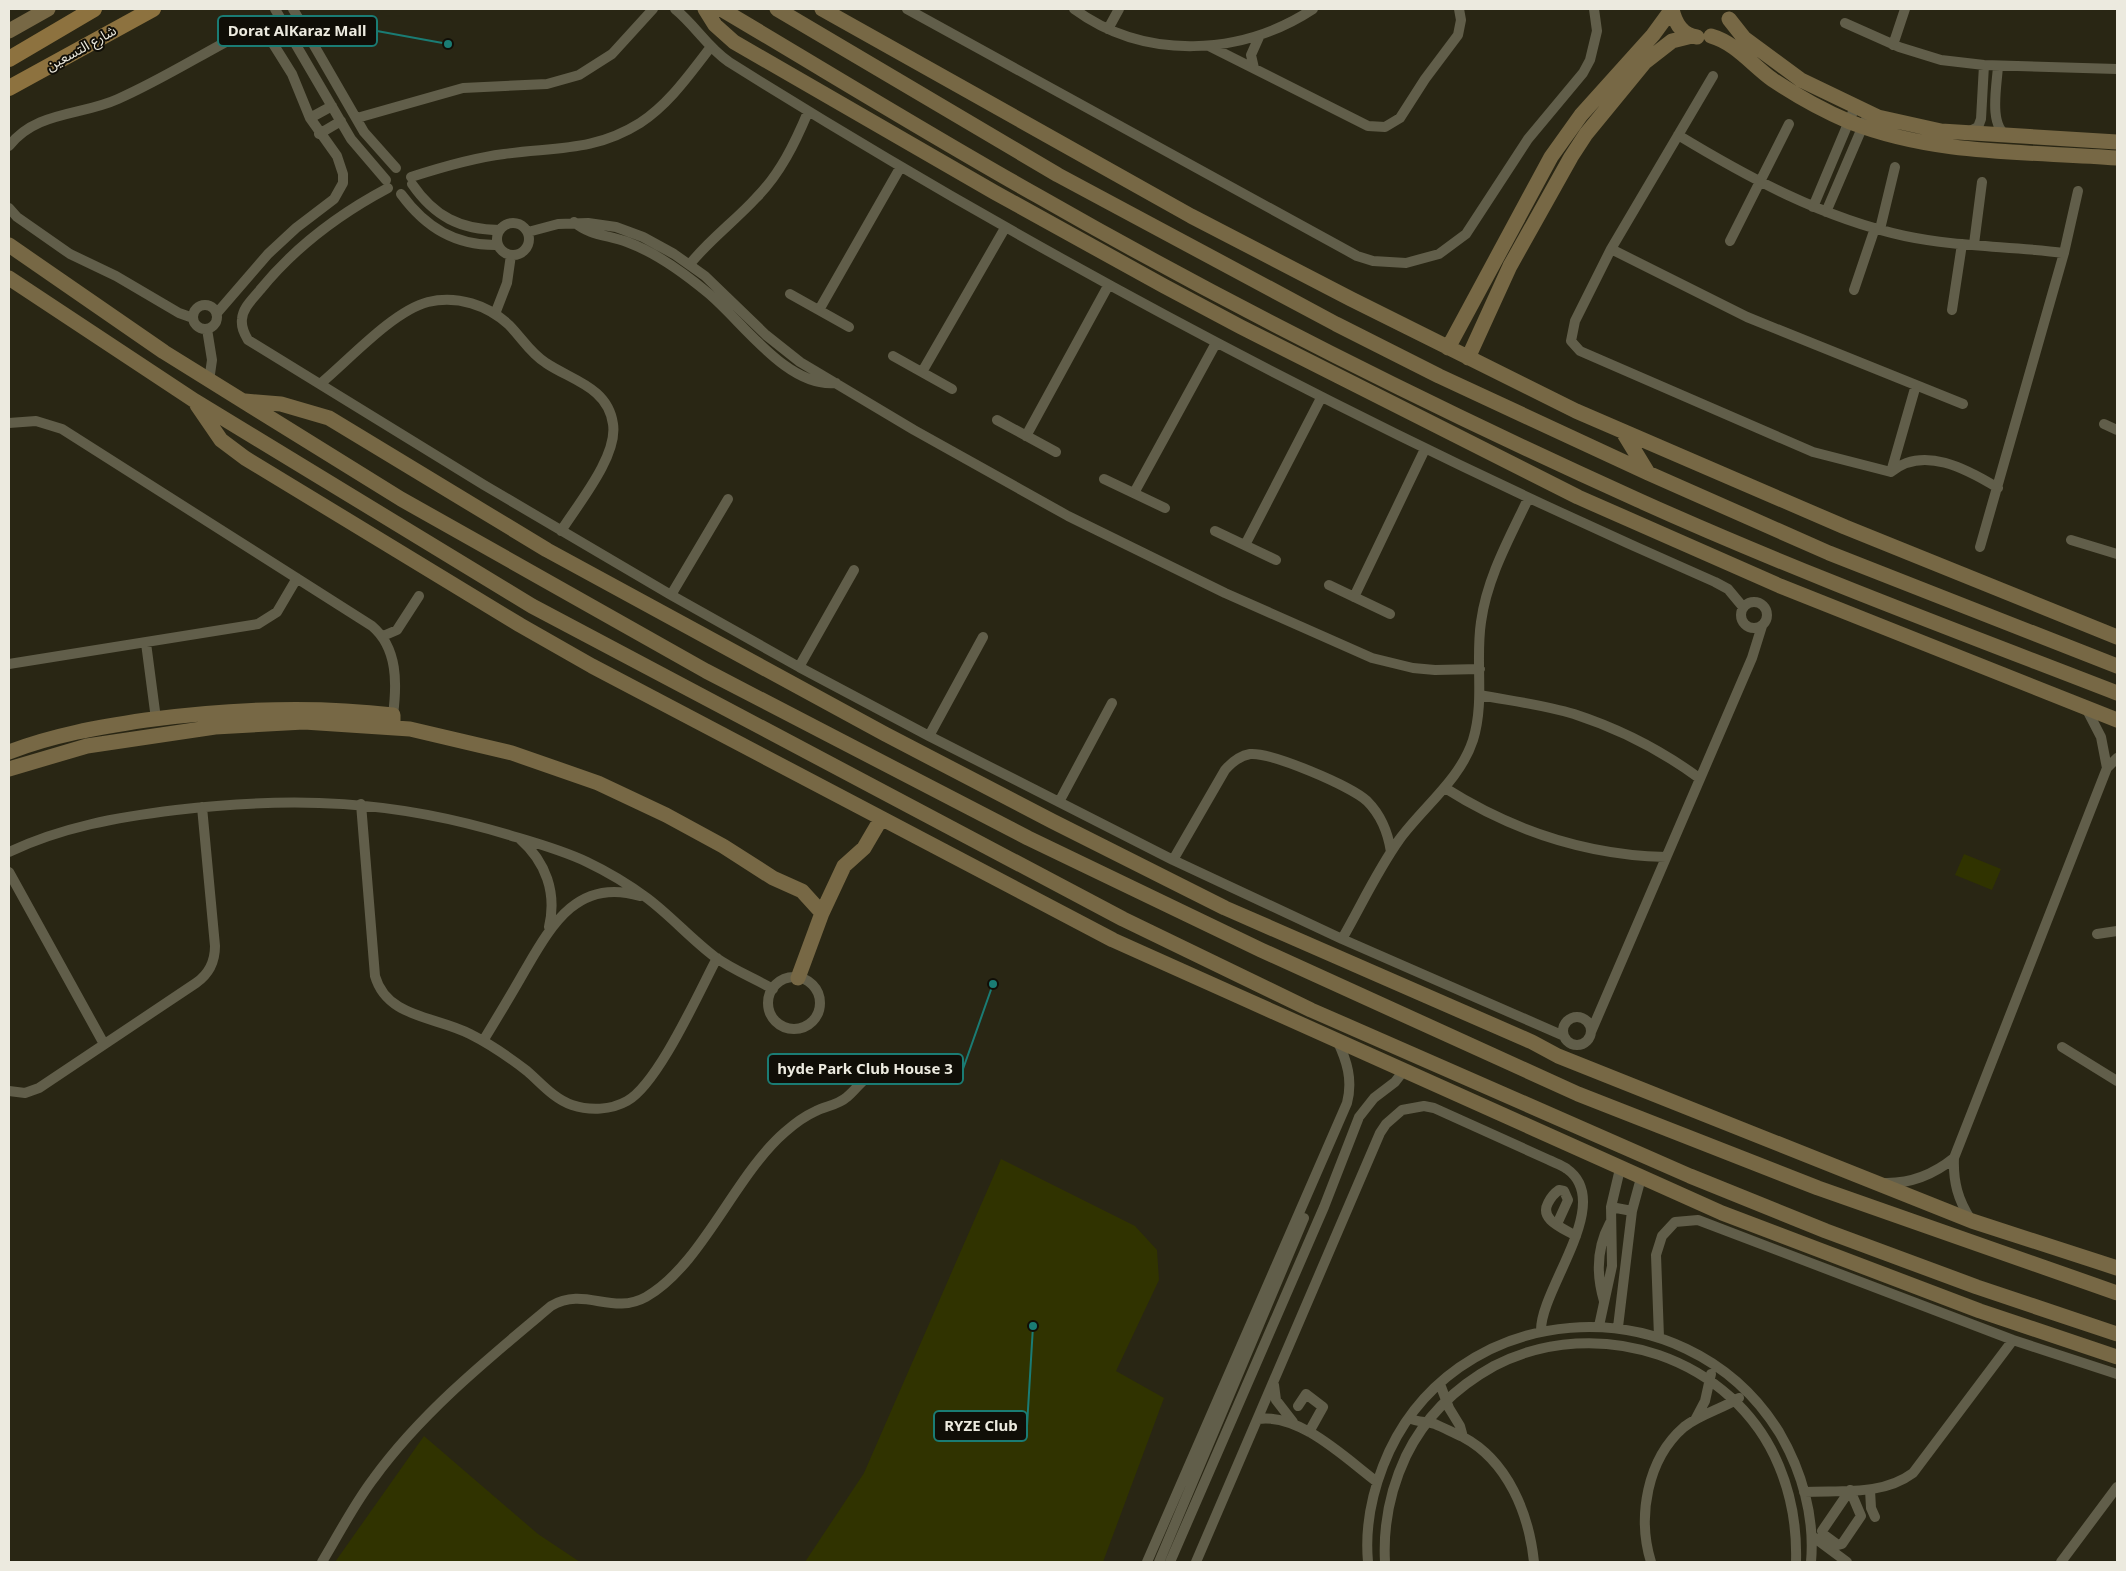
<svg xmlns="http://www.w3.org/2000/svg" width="2126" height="1571" viewBox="0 0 2126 1571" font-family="'Noto Sans','Noto Sans Arabic',sans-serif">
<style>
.green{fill:#303300}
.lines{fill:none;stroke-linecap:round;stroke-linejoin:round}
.street{stroke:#615e4a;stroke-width:10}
.secondary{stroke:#776845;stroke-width:15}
.primary{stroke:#8d723f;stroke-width:16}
.labels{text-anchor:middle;stroke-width:4;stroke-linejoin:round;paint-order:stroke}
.street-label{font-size:14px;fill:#eceadf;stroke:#100e07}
.leader{fill:none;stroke:#1a7c74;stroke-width:2}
.callout-dot{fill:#1a7c74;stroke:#100e07;stroke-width:2}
.callout{fill:#100e07;stroke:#1a7c74;stroke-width:2}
.callout-label{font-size:15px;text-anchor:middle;font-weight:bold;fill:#eceadf}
</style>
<rect width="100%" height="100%" fill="#292614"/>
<!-- green -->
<path class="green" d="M 1964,854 L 2001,869 L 1992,890 L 1955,875 Z
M 1001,1159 L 1135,1226 L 1157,1250 L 1159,1280 L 1116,1371 L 1164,1398 L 1103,1562 L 805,1562 L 864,1473 Z
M 424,1436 L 538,1534 L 580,1562 L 335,1562 Z"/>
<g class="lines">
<!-- street -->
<path class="street" d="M 275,9 L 351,139 L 386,180
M 293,9 L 364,132 L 396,168
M 675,9 C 695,25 707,47 729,62 C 1045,260 1374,433 1715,582 L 1728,589 L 1743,607
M 907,9 L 1357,256 L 1373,261 L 1406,263 L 1439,254 L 1466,234 L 1528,139 L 1583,73 L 1590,60 L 1597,31 L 1594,9
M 1074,9 C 1145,61 1242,56 1313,9
M 1845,23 L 1899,47 L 1941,60 L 1984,65 L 2117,69
M 1108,29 L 1119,9
M 1893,45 L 1905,9
M 1209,46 L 1368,126 L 1385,127 L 1400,118 L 1425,79 L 1458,35 L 1461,20 L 1459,9
M 1998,66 C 1997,85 1988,127 2008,136
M 1254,68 L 1251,55 L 1259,37
M 1713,76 L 1611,249 L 1575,321 L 1571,341 L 1580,351 L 1813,452 L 1891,472
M 310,118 L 332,106
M 357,118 L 463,88 L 547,84 L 579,75 L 612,54 L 653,9
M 1968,132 L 1978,127 L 1981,119 L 1984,65
M 319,134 L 341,121
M 1678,135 C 1749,178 1823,218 1905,236 C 1957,247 2011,246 2064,253
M 9,146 C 36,111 81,116 118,99 C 159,81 197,57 237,36 L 244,33 L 259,33 L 272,42 L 292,74 L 310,118 L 337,156 L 343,174 L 343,183 L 334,199 L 296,228 L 268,254 L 217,313
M 411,177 C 442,167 472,158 504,154 C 554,147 594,152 640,123 C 669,104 689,75 710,48
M 412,184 C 434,216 460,230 500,230
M 388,188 C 339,214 295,247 260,290 C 253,299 243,307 242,319 C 241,327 244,333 248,340 L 484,485 L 671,595 L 799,667 L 929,736 L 1173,860 L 1342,939 L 1564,1036
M 401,194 C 426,228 456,246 498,245
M 1813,207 L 1855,107
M 9,208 L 17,217 L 70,254 L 116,276 L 179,313 L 193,318
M 1826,212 L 1865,121
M 574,222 C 590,236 609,235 627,242 C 657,253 684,273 708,293 C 743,322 787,388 836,383
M497 239a16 16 0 1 1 32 0a16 16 0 1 1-32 0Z
M 1880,229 L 1895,167
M 528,232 L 558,224 L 588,223 L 616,227 L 643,237 L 674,254 L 705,276 L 766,335 L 800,362 L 914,430 L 1068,516 L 1225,593 L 1372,658 L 1413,668 L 1435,670 L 1480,669
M 1730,241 L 1789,124
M 1974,244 L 1982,182
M 1611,249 L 1747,317 L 1963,404
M 690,264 C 710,239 735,221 756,198 C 780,174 795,143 808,112
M 1854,290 L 1875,228
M 790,294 L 849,327
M193 317a12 12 0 1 1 24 0a12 12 0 1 1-24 0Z
M 819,310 L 900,168
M 1952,310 L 1962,244
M 495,314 L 507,283 L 511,255
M 207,329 L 212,360 L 209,381
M 893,356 L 952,389
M 922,372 L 1005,228
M 320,384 C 349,360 393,311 428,302 C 457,295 488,305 509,325 C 522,338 530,353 546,363 C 571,380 608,387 613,424 C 618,456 578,504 561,531
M 997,420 L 1056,452
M 9,423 L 36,421 L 62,429 L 372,626 C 398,648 397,684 393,715
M 2104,424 L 2117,430
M 1026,436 L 1108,286
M 1891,472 C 1923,445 1967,469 1998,488
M 1891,472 L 1916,385
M 1104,479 L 1165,508
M 1134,493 L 1216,343
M 1215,531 L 1276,560
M 2071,540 L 2117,554
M 1245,545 L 1321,398
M 1980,547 L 2064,253 L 2078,191
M 1329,585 L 1390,614
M 671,595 L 728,499
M 1354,597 L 1425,449
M1741 615a13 13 0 1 1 26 0a13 13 0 1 1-26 0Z
M 383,636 L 397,630 L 419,596
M 146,643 L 156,719
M 9,664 L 258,624 L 277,612 L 297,578
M 799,667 L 854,570
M 1480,695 C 1512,701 1544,705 1574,714 C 1620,729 1661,750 1699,778
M 2087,710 L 2101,737 L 2107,768
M 929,736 L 983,637
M 1445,788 C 1513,831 1585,855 1666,857
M 1059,802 L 1112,703
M 361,804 L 375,976 C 387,1018 435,1016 470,1034 C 490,1044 509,1057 527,1071 C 541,1083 554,1099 572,1105 C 590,1111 611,1110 627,1101 C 658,1084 699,992 717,958
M 520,839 C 546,862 557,893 549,927
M 9,852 C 62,827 118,817 176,810 C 294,796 394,800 509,835 C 536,843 562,850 587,862 C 608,872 628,884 647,898 C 671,916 691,939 715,957 C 733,970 754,978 773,989
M 1173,860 L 1225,770 C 1232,762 1239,756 1250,754 C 1271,752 1351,786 1367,801 C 1381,815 1388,832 1391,852
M 9,872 L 104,1044
M 2097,934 L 2117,931
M 1342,939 C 1361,906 1377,871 1399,840 C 1423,807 1460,780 1473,740 C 1485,701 1475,662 1481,622 C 1487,578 1509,539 1528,499
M768 1003a26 26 0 1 1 52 0a26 26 0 1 1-52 0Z
M1563 1031a14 14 0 1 1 28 0a14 14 0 1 1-28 0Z
M 1591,1032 L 1752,658 L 1762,626
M 483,1041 C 497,1018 511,995 524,972 C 551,926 577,877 640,896
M 2062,1047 L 2117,1081
M 9,1091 L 25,1093 L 39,1088 L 196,983 C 209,974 215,962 215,946 L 202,807
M 1883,1183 C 1910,1184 1933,1175 1954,1158
M 1611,1207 L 1632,1211
M 1971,1220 C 1958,1200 1953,1182 1954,1158 L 2107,768 L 2117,758
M 1557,1224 L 1568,1200 L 1564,1191 L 1559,1190 C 1553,1194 1551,1197 1548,1203 C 1539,1220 1563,1228 1576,1236
M 1604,1301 C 1596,1274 1597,1247 1610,1223
M 1599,1326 L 1612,1266 L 1611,1207 L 1620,1169
M 1618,1327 L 1632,1211 L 1641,1178
M 1659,1337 L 1656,1255 L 1662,1236 L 1675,1222 L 1698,1220 L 2013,1340 L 2117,1374
M 1440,1384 L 1449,1408 L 1460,1426 L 1463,1437
M 1274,1385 L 1276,1400 L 1293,1422
M 1298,1406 L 1306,1394 L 1323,1407 L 1309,1432
M 1409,1418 C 1418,1423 1426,1421 1435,1424 C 1444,1428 1454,1433 1463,1437 C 1508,1461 1529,1514 1534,1562
M 1258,1419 C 1300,1413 1345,1458 1377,1482
M 1695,1420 L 1705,1401 L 1711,1374
M 1850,1490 L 1861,1516 L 1842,1544 L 1838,1545 L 1823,1534 L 1822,1531 Z
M 1870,1490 L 1871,1508 L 1875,1517
M 1804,1492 C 1841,1490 1882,1496 1913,1473 L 2013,1340
M 1812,1536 L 1847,1562
M 322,1562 C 339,1534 354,1504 374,1478 C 422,1412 489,1358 551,1306 C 585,1286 612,1316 646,1297 C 702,1265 735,1175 785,1132 C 794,1124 805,1116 816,1111 C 826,1106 838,1105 847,1097 C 857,1089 865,1075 878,1070 C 901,1061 913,1083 939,1062
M 1147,1562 L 1347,1103 C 1353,1080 1347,1061 1337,1040
M 1159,1562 L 1304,1218
M 1170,1562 L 1324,1207 L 1359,1117 L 1374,1098 L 1395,1082 L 1405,1069
M 1196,1562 L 1380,1133 L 1386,1124 L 1402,1110 L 1424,1106 L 1434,1108 L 1549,1160 C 1555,1163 1562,1165 1567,1169 C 1615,1203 1540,1289 1541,1331
M 1368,1562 C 1365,1529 1371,1497 1383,1466 C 1449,1296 1684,1279 1779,1432 C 1802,1471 1815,1517 1811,1562
M 1385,1562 C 1383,1525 1390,1490 1406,1456 C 1425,1417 1456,1387 1494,1366 C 1598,1312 1734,1357 1779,1466 C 1792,1497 1797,1529 1796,1562
M 1651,1562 C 1637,1517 1647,1459 1684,1427 C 1700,1414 1722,1409 1739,1398
M 2061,1562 L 2117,1487"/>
<!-- secondary -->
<path class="secondary" d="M 705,9 L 715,25 L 734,42 L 994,192 L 1164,286 L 1241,327 L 1578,497 L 1780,586 L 2117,720
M 721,9 C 826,71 931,136 1038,196 C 1232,307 1434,408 1638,500 C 1795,571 1957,631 2117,693
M 777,9 L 1058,175 L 1336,324 L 1439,376 L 1648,473 L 1829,553 L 2117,666
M 822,9 L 1191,216 L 1351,299 L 1576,411 L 1845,527 L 2117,637
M 1672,9 C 1675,23 1682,35 1697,37
M 1729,19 L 1744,38 L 1801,80 L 1878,117 L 1941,131 L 2117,142
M 9,31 L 48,9
M 1711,36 C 1736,43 1753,66 1773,80 C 1797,96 1824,111 1850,122 C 1938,156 2026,151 2117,158
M 9,245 L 164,352 L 401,499 L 706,671 L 1028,838 L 1261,950 L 1578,1094 L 1818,1188 L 2117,1293
M 9,278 L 195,401 L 532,606 L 1123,919 L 1311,1010 L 1690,1176 L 1826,1231 L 1977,1287 L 2117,1334
M 1448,348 L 1551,157 L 1581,115 L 1653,35 L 1672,9
M 1468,358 L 1510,266 L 1571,157 L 1586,134 L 1645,62 L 1672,41 L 1692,36
M 245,401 L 281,404 L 329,418 L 547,550 L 885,734 L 1052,821 L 1225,908 L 1532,1042 L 1558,1056 L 1972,1221 L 2117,1268
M 197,405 L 221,440 L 245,458 L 520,625 L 592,666 L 1113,940 L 1238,996 L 1722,1213 L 1980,1311 L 2117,1357
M 1623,432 L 1648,473
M 9,752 C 53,735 99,727 146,720 C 228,709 310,705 393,715 L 393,726
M 9,769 L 87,746 L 215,727 L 304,722 L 410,729 L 512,753 L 598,783 L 666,815 L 723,846 L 773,878 L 802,891 L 822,913
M 798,978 L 822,913 L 844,866 L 864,848 L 881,819"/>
<!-- primary -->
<path class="primary" d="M 9,59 L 94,9
M 9,88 L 153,9"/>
</g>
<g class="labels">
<!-- street labels -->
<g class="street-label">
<text transform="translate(81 48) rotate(-29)" y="5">شارع التسعين</text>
</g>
</g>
<!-- callouts -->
<path class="leader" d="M448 44L377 31M993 984L963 1069M1033 1326L1027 1426"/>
<g class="callout-dot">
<circle cx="448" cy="44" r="5"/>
<circle cx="993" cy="984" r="5"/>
<circle cx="1033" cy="1326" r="5"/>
</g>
<g class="callout">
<rect x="218" y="16" width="159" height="30" rx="5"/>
<rect x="768" y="1054" width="195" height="30" rx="5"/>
<rect x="934" y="1411" width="93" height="30" rx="5"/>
</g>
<g class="callout-label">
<text x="297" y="36">Dorat AlKaraz Mall</text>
<text x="865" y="1074">hyde Park Club House 3</text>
<text x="981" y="1431">RYZE Club</text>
</g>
<!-- border -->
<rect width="2126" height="1571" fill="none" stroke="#eceadf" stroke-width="20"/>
</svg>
